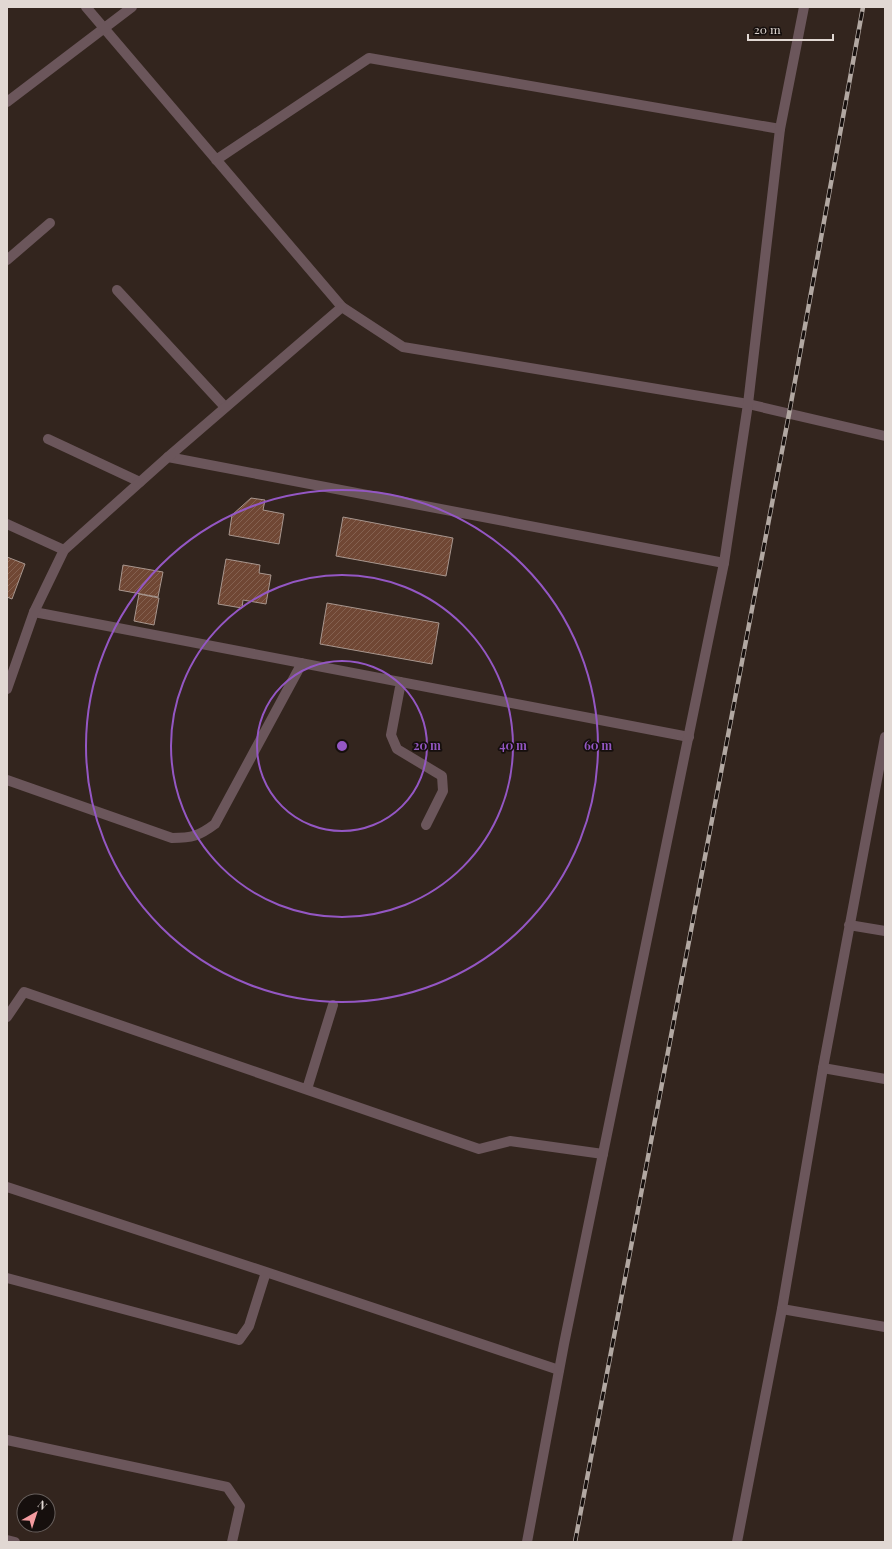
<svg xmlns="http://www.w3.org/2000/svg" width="892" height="1549" viewBox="0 0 892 1549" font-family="'Playfair Display',serif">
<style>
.building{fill:url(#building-hatch);stroke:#a8968e}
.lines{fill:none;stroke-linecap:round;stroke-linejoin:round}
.minor{stroke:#6b565b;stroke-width:10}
.tertiary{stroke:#6b565b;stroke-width:10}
.rail-casing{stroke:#b2a8a2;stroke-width:4.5}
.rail{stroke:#160f0d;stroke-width:3;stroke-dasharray:9;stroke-linecap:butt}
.ring{fill:none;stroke:#9457c4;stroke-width:2}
.centre{fill:#9457c4;stroke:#160f0d;stroke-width:2}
.ring-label{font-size:12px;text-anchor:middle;font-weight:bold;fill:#9457c4;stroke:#160f0d;stroke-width:3.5;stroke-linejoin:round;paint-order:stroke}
</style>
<defs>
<pattern id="building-hatch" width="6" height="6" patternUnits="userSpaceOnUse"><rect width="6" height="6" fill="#704734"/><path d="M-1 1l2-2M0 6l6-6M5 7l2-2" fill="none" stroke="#846150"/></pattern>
</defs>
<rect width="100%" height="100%" fill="#33251e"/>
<!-- building -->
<path class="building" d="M 251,498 L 265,500 L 263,510 L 284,514 L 279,544 L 229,535 L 232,515 Z
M 343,517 L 453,538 L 446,576 L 336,556 Z
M 7,557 L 25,564 L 12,599 L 7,597 Z
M 226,559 L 260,565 L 259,573 L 271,575 L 266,604 L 243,600 L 242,608 L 218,604 Z
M 123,565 L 163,572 L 158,597 L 119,590 Z
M 139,594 L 159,598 L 154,625 L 134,621 Z
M 327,603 L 439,623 L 432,664 L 320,644 Z"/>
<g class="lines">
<!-- minor -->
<path class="minor" d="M 86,7 L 342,307 L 403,347 L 748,404 L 885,436
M 7,102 L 132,7
M 216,160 L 369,58 L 780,129
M 7,260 L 50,223
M 117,290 L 225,407
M 48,439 L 140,482
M 168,457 L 724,563
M 7,524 L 64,550
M 34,612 L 689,737
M 401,682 L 391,735 L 397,749 L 442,776 L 443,791 L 426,825
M 7,780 L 172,838 C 192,838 199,836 215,824 L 302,663
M 7,1017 L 24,992 L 479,1149 L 510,1141 L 603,1154
M 823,1068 L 885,1079
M 307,1089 L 333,1005
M 7,1187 L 266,1272
M 7,1278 L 239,1340 L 249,1326 L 266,1272 L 559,1370
M 782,1309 L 885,1327
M 7,1440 L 227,1487 L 240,1506 L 232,1542"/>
<!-- tertiary -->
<path class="tertiary" d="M 7,689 L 34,612 L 64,550 L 168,457 L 342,307
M 849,925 L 885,931
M 7,1540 L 15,1542
M 527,1542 L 564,1344 L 724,563 L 748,404 L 780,129 L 804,7
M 737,1542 L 782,1309 L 823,1068 L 885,737"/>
<defs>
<path id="rail" d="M 575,1542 L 789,414 L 863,7"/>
</defs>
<!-- rail casing -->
<use href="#rail" class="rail-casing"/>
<!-- rail -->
<use href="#rail" class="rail"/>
</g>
<!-- distance rings -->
<g class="ring">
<circle cx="342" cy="746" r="85"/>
<circle cx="342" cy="746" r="171"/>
<circle cx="342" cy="746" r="256"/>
</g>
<circle cx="342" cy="746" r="6" class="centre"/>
<g class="ring-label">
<text x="427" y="750">20 m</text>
<text x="513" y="750">40 m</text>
<text x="598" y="750">60 m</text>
</g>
<!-- border -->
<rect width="892" height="1549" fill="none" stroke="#e1d8d3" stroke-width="16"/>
<!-- north arrow -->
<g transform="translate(36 1513) rotate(39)"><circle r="19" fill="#160f0d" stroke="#675f5c"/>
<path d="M0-3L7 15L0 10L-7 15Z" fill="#f49b9f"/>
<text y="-6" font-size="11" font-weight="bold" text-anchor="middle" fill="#e1d8d3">N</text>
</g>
<!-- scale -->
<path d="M748 34v6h85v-6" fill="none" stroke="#e1d8d3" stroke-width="2"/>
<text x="754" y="34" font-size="12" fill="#e1d8d3" stroke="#160f0d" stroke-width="3" paint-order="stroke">20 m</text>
</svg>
